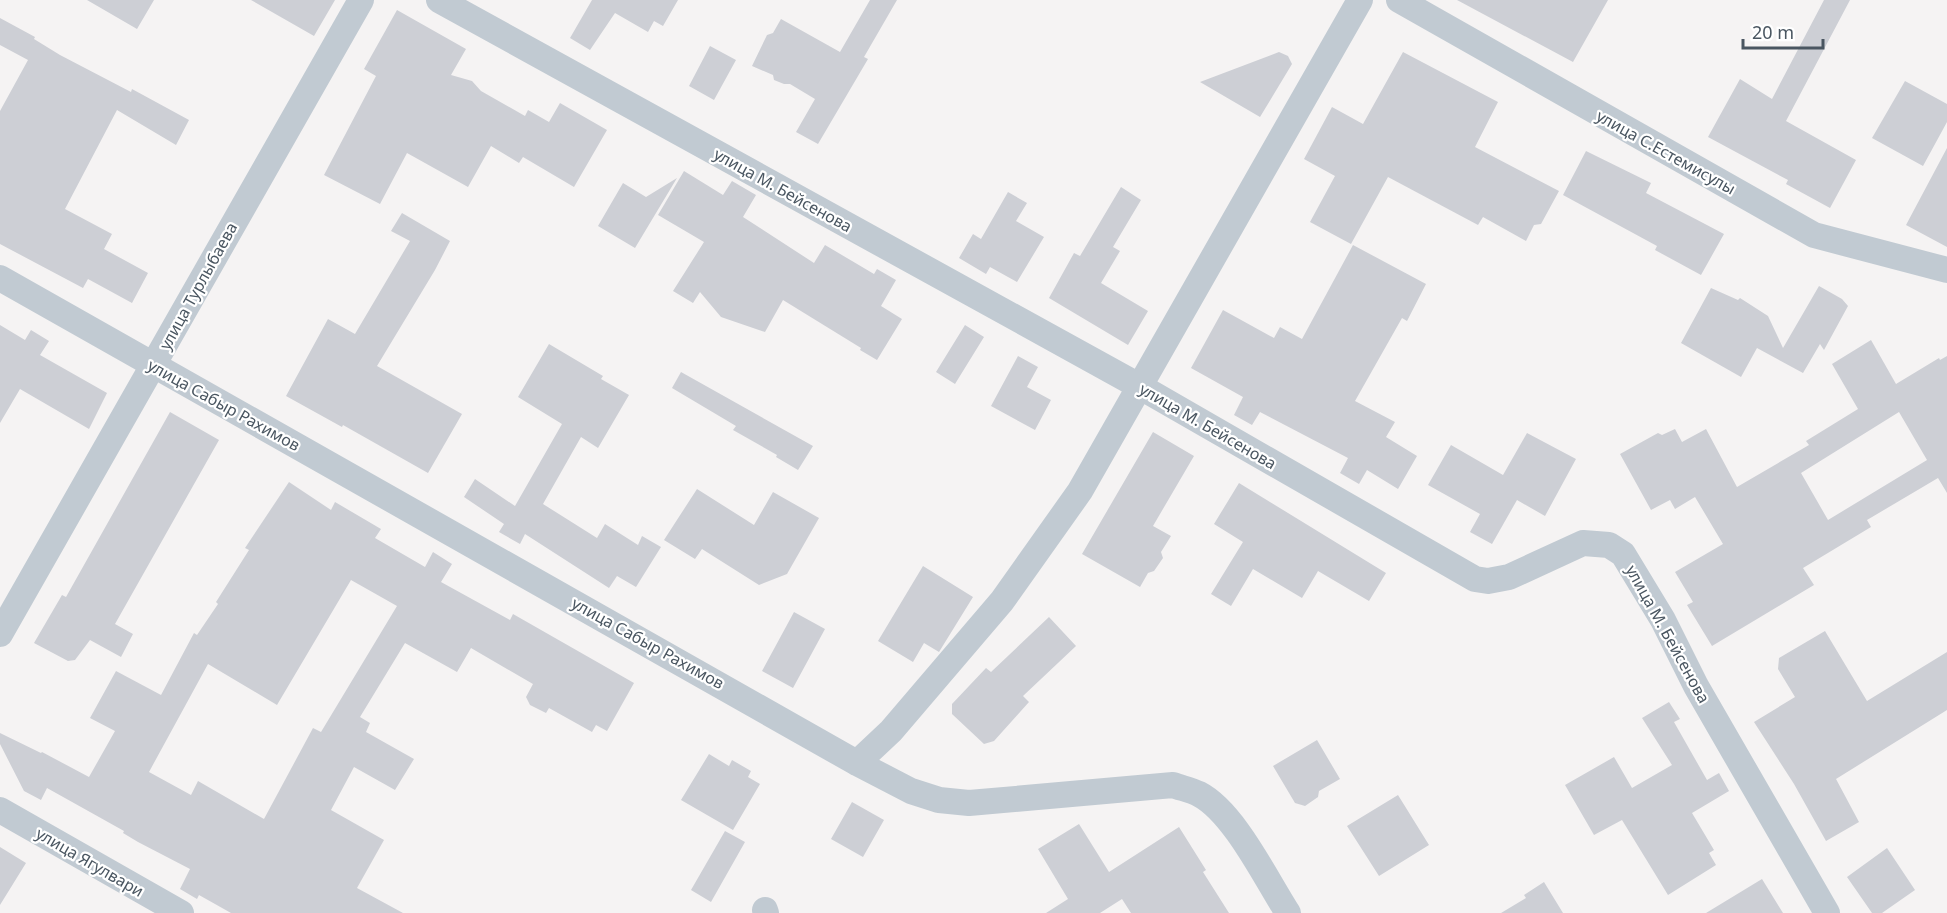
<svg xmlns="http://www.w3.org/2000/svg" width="1947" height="913" viewBox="0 0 1947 913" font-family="'Noto Sans',sans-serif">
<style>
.building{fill:#cdcfd5;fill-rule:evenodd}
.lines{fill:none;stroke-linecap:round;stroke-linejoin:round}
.minor{stroke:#c1cad2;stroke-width:26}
.labels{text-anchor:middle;stroke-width:4.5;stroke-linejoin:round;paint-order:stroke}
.street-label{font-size:16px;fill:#4a5661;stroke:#fff}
</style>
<rect width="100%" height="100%" fill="#f5f3f3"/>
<!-- building -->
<path class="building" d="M 87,0 L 154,0 L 137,29 Z
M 251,0 L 335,0 L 314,36 Z
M 592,0 L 678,0 L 663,26 L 654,21 L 648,32 L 615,13 L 590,50 L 570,38 Z
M 870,0 L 897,0 L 864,57 L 868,59 L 818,144 L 796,132 L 815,99 L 790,84 L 784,84 L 774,80 L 773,75 L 752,66 L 767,35 L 773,33 L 781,19 L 840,52 Z
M 1457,0 L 1608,0 L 1573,62 Z
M 1824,0 L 1850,0 L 1786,121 L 1856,160 L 1830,208 L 1786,184 L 1788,180 L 1708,137 L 1740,79 L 1772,99 Z
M 397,10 L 466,49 L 451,75 L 472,81 L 481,91 L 525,116 L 528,110 L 549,122 L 560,103 L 607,130 L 574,187 L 523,157 L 519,163 L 491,146 L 468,187 L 407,153 L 380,204 L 324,175 L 376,76 L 364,69 Z
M 0,18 L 35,37 L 34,39 L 60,55 L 131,92 L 132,89 L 189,120 L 176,145 L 117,110 L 65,209 L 112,234 L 104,249 L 148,273 L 132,303 L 88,279 L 83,288 L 0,244 L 0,111 L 28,60 L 0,45 Z
M 710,46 L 736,60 L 714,100 L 689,86 Z
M 1279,52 L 1288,56 L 1292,64 L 1260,117 L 1200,82 Z
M 1403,52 L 1498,102 L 1475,147 L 1559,191 L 1541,224 L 1534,225 L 1526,241 L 1483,217 L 1478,225 L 1388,177 L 1351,244 L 1310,222 L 1335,176 L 1304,159 L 1332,107 L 1363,124 Z
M 1905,81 L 1947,104 L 1947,122 L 1923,166 L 1872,138 Z
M 1947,148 L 1947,247 L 1906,225 Z
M 1586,151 L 1651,183 L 1646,193 L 1724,234 L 1701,275 L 1655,250 L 1657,246 L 1563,195 Z
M 684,171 L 723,195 L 732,181 L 756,195 L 743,217 L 814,263 L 825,245 L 874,274 L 877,269 L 896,280 L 881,306 L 902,319 L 877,360 L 860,350 L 861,348 L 783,300 L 765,332 L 721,317 L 700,292 L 693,303 L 673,291 L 704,242 L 658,215 Z
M 677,178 L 635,248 L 598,226 L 623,183 L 646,197 Z
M 1121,187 L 1141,200 L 1113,247 L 1120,251 L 1101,283 L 1148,311 L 1128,345 L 1049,298 L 1074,253 L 1080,256 Z
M 1008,192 L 1027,203 L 1016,221 L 1044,237 L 1017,282 L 990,267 L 986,274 L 959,258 L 973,234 L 981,239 Z
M 402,213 L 450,241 L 435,270 L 377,366 L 462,414 L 428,473 L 343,425 L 342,427 L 286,396 L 328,319 L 355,334 L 410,241 L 391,231 Z
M 1353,245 L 1426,284 L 1407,321 L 1402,318 L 1355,401 L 1395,422 L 1386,437 L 1417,456 L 1398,489 L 1367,470 L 1359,484 L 1340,473 L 1348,458 L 1260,412 L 1252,425 L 1234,415 L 1243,397 L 1191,368 L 1223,310 L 1274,338 L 1280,327 L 1302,339 Z
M 1819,286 L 1842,299 L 1848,306 L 1824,350 L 1820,344 L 1803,373 L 1757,348 L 1741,377 L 1681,343 L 1711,288 L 1738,300 L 1740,298 L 1768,316 L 1783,348 Z
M 0,325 L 25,340 L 31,330 L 49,341 L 40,355 L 107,393 L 89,429 L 20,389 L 0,423 Z
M 965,325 L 984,337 L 955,384 L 936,372 Z
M 1871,340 L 1896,384 L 1939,358 L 1940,360 L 1947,356 L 1947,493 L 1938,478 L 1867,520 L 1871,527 L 1803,568 L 1814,585 L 1712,646 L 1687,605 L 1693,602 L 1675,572 L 1723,544 L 1695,497 L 1675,509 L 1670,500 L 1651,510 L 1620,454 L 1658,433 L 1662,435 L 1675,429 L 1682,442 L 1706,429 L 1737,487 L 1809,445 L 1806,441 L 1858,409 L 1832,364 ZM 1899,412 L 1927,460 L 1828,520 L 1801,473 Z
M 549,344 L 603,376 L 601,379 L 629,395 L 598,448 L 581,437 L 543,504 L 597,538 L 605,524 L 638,545 L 642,536 L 661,547 L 636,587 L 617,576 L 609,588 L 525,534 L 520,544 L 499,532 L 504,524 L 464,497 L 475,479 L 515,506 L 562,424 L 518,397 Z
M 1018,356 L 1038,367 L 1027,387 L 1051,400 L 1035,430 L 991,406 Z
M 681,372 L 813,446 L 798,470 L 776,457 L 777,455 L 733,430 L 736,426 L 672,388 Z
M 170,412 L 219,440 L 115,624 L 133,634 L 121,657 L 90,640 L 75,660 L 68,661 L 34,643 L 62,595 L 66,597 Z
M 1153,432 L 1194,456 L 1153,526 L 1171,536 L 1161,552 L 1163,558 L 1154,571 L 1148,573 L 1140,587 L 1082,554 Z
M 1527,433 L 1576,459 L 1545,516 L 1517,500 L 1492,544 L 1470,532 L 1480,514 L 1428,485 L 1451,445 L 1503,475 Z
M 289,482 L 331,510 L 335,502 L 381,529 L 375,538 L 425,567 L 433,552 L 452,564 L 441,582 L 510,620 L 513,614 L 634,683 L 607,731 L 596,725 L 592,732 L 549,708 L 546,713 L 530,705 L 526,697 L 533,684 L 471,648 L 457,672 L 405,643 L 360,717 L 370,723 L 366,732 L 414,759 L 395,790 L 354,767 L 331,810 L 384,840 L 357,888 L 403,913 L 231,913 L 199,895 L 197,899 L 180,889 L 190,869 L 138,842 L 123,833 L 124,831 L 47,788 L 41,800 L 24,791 L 0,744 L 0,733 L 41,753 L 42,752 L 89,777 L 115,731 L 90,718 L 116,671 L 161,695 L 194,633 L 197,635 L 218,604 L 216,602 L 249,550 L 245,548 ZM 351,580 L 397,606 L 321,732 L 313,728 L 264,819 L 198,781 L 191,795 L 149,772 L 208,664 L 277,705 Z
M 1239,483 L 1386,573 L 1369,601 L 1318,571 L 1302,598 L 1253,569 L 1231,606 L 1211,594 L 1243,542 L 1214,524 Z
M 697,489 L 754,525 L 773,492 L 819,518 L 787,574 L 759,585 L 702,549 L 695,559 L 664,540 Z
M 923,566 L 973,597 L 939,652 L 924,643 L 913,662 L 878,641 Z
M 794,612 L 825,629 L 793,688 L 762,671 Z
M 1049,617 L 1076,646 L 1023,696 L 1029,702 L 994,741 L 984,744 L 952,714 L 952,704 L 986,668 L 991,672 Z
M 1825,631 L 1867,701 L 1947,652 L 1947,710 L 1836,779 L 1859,822 L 1826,841 L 1794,784 L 1754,722 L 1795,697 L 1778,669 L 1779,658 Z
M 1669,702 L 1680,719 L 1674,722 L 1707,780 L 1719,773 L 1729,791 L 1692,813 L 1714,850 L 1709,853 L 1716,865 L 1668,895 L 1622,820 L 1594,835 L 1565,785 L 1614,757 L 1632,788 L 1672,765 L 1642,718 Z
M 1317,740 L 1340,779 L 1319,791 L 1318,797 L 1305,806 L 1295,803 L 1273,766 Z
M 709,754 L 729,766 L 732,760 L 751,771 L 748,777 L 760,784 L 733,830 L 681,800 Z
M 1398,795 L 1429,845 L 1379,876 L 1347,826 Z
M 852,802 L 884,820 L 863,857 L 831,839 Z
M 1079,824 L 1109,872 L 1179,827 L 1206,870 L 1203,872 L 1229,913 L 1131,913 L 1122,899 L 1100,913 L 1046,913 L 1068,899 L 1038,849 Z
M 725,831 L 745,842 L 711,902 L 691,890 Z
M 0,847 L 26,863 L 0,905 Z
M 1887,848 L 1915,890 L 1882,913 L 1872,913 L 1847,877 Z
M 1762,879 L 1783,913 L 1706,913 Z
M 1544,882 L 1563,913 L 1501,913 L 1526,898 L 1524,895 Z"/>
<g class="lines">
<!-- minor -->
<path class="minor" d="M 439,0 L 1139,386 L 1475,579 L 1488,581 L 1509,577 L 1583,543 L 1609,545 L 1623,554 L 1663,620 L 1696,686 L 1827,913
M 1399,0 L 1814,235 L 1947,270
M 0,278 L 857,763 L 911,791 L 939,800 L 969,803 L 1173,785 C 1181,788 1191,790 1199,794 C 1234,812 1266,879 1288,913
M 0,634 L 361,0
M 857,763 L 891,731 L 1002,601 L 1080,491 L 1360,0
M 0,810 L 181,913
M 765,910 L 766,913"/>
</g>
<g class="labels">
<!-- street labels -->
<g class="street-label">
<text transform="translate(1666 152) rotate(29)" y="6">улица С.Естемисулы</text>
<text transform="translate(783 190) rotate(29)" y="6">улица М. Бейсенова</text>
<text transform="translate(198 286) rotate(-61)" y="6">улица Турлыбаева</text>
<text transform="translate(224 405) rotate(29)" y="6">улица Сабыр Рахимов</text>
<text transform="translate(1208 426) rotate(30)" y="6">улица М. Бейсенова</text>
<text transform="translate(1668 634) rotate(61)" y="6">улица М. Бейсенова</text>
<text transform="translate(648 643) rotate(29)" y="6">улица Сабыр Рахимов</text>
<text transform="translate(90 862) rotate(30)" y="6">улица Ягулвари</text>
</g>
</g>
<!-- scale -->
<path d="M1743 39v9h80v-9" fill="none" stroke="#4a5661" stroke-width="3"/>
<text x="1752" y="39" font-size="18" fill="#4a5661" stroke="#ffffff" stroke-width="4.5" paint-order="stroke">20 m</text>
</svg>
